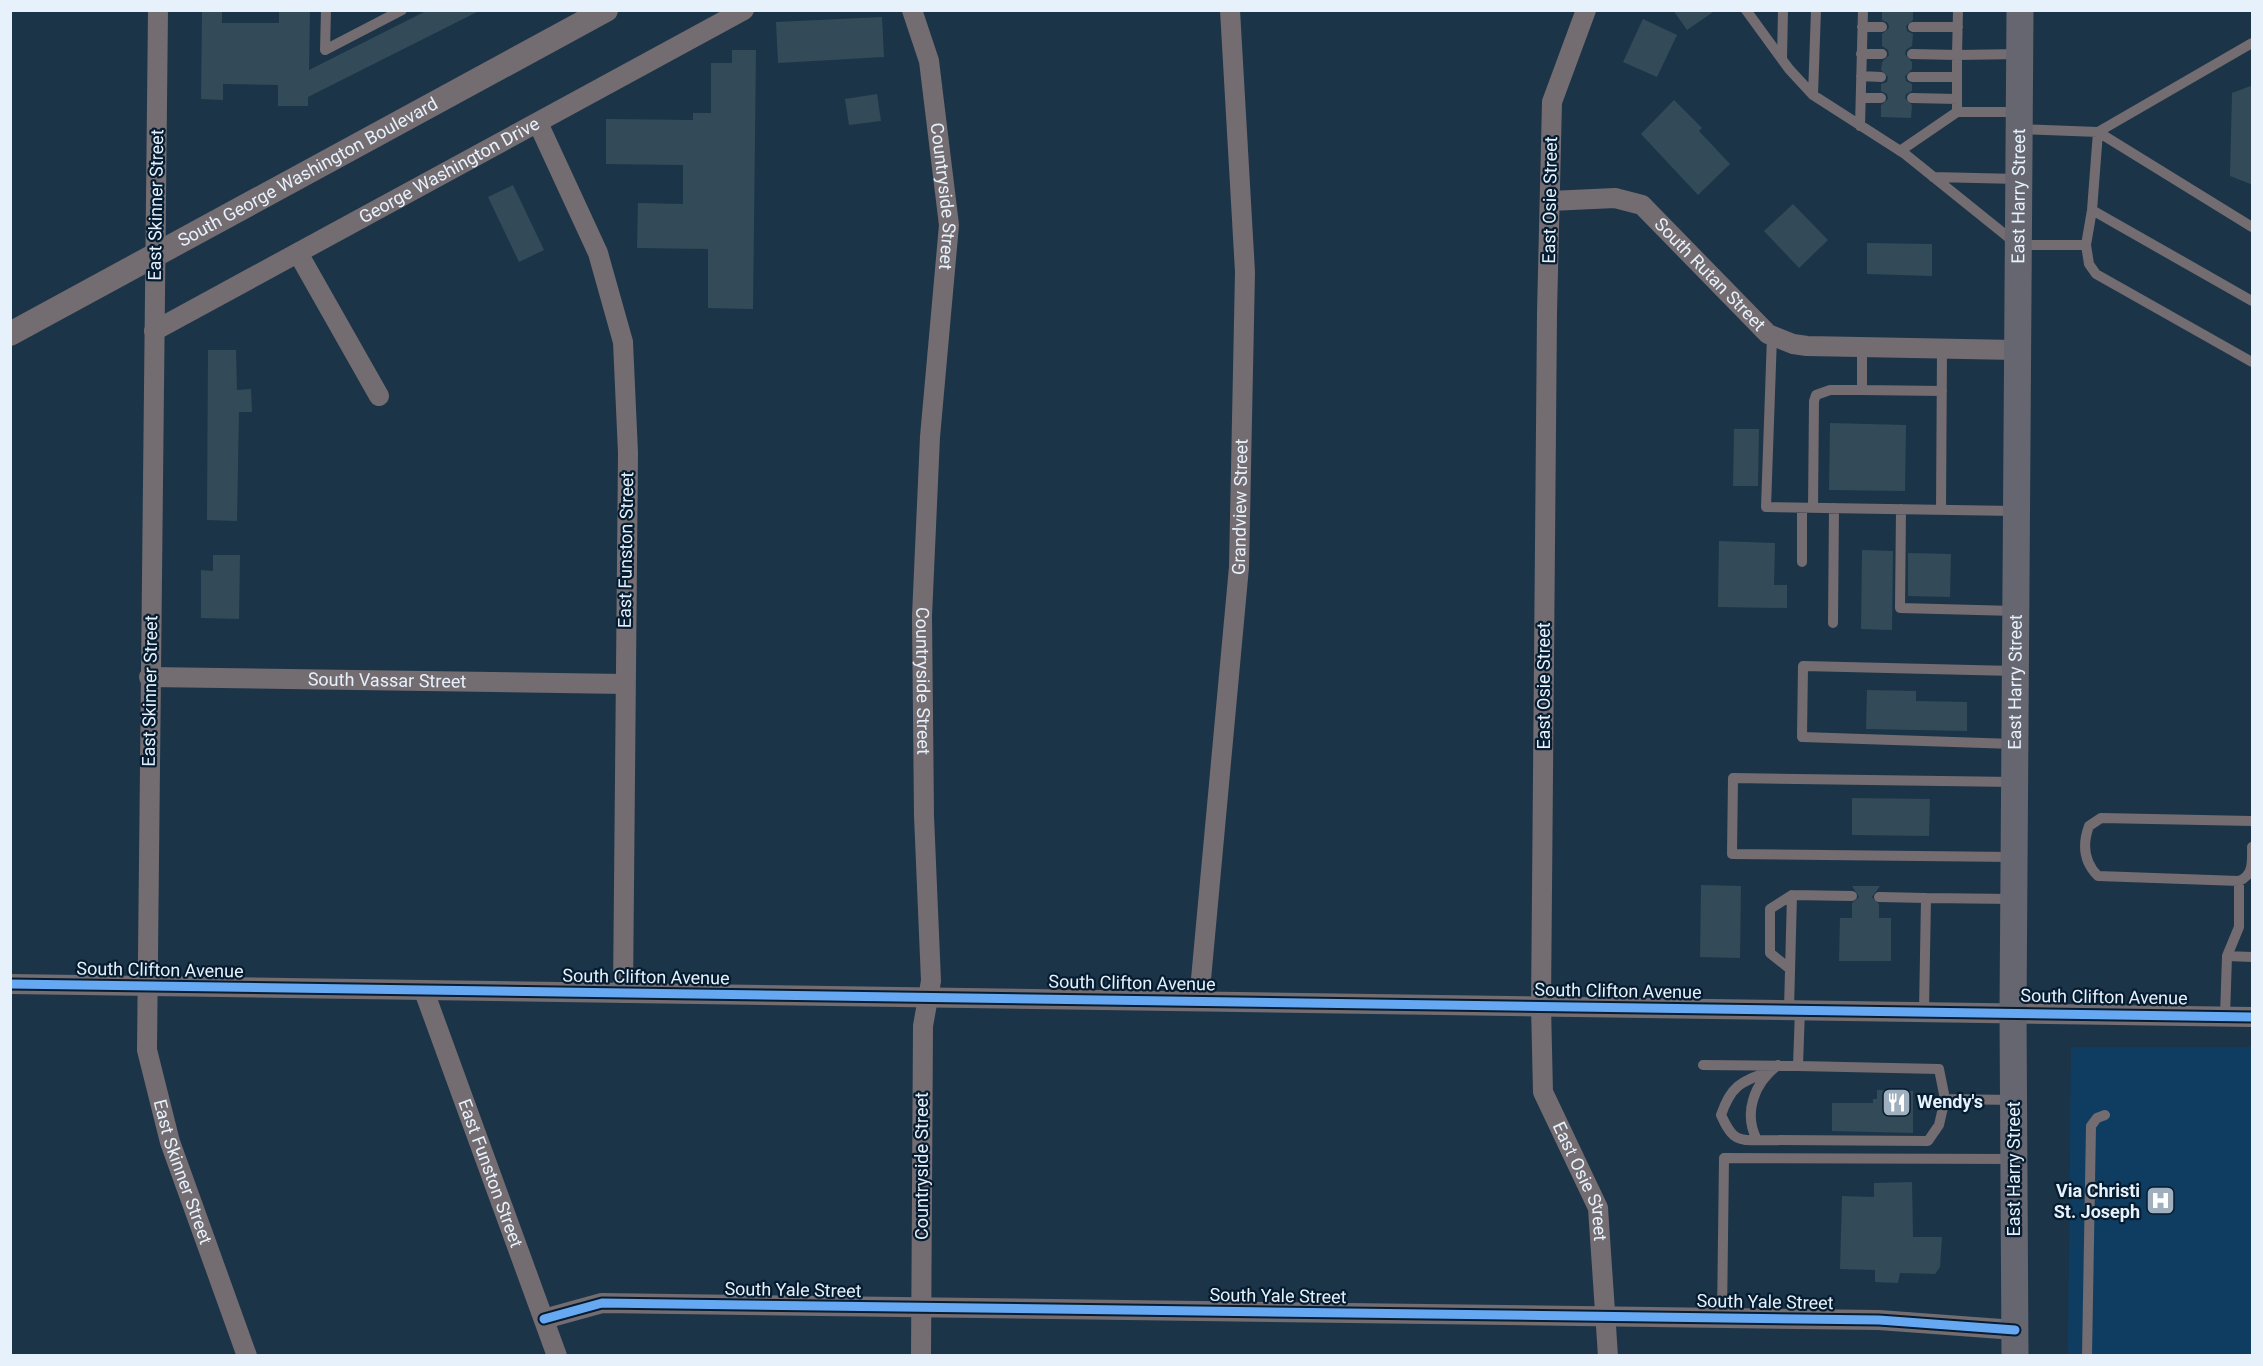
<svg xmlns="http://www.w3.org/2000/svg" width="2263" height="1366" viewBox="0 0 2263 1366" font-family="Roboto,sans-serif">
<style>
.built{fill:#0f3d62}
.building{fill:#334a58}
.lines{fill:none;stroke-linecap:round;stroke-linejoin:round}
.service{stroke:#736c71;stroke-width:10}
.minor{stroke:#736c71;stroke-width:20}
.tertiary{stroke:#736c71;stroke-width:24}
.secondary{stroke:#65666f;stroke-width:27}
.cycleway-casing{stroke:#061d31;stroke-width:13}
.cycleway{stroke:#66a8f1;stroke-width:9}
.labels{text-anchor:middle;stroke-width:4.5;stroke-linejoin:round;paint-order:stroke}
.street-label{font-size:18px;fill:#e6f1fc;stroke:#061d31}
.poi-label{font-size:18px;font-weight:bold;fill:#e6f1fc;stroke:#061d31;text-anchor:start}
</style>
<rect width="100%" height="100%" fill="#1c3448"/>
<!-- built -->
<path class="built" d="M 2071,1047 L 2252,1047 L 2252,1355 L 2068,1356 Z"/>
<!-- building -->
<path class="building" d="M 202,10 L 222,10 L 222,23 L 279,23 L 279,10 L 310,10 L 309,70 L 428,10 L 481,10 L 308,97 L 308,106 L 278,106 L 278,85 L 223,84 L 223,100 L 201,99 Z
M 1673,10 L 1716,10 L 1687,30 Z
M 1882,10 L 1913,10 L 1913,20 L 1906,26 L 1907,31 L 1913,34 L 1912,46 L 1906,50 L 1905,54 L 1912,62 L 1912,69 L 1905,76 L 1906,81 L 1912,84 L 1912,91 L 1906,94 L 1905,98 L 1912,105 L 1911,118 L 1881,117 L 1881,105 L 1888,99 L 1887,94 L 1881,91 L 1881,84 L 1887,82 L 1888,77 L 1881,70 L 1882,62 L 1889,55 L 1888,50 L 1882,46 L 1882,34 L 1889,28 L 1888,23 L 1882,20 Z
M 882,17 L 884,57 L 778,63 L 776,22 Z
M 1643,19 L 1677,35 L 1657,77 L 1623,62 Z
M 732,50 L 756,50 L 753,309 L 708,308 L 708,249 L 637,248 L 638,203 L 683,204 L 683,165 L 606,164 L 606,119 L 693,120 L 693,113 L 711,113 L 711,63 L 732,63 Z
M 2253,85 L 2253,185 L 2230,176 L 2232,93 Z
M 877,94 L 881,121 L 849,125 L 845,99 Z
M 1674,100 L 1702,128 L 1699,131 L 1730,164 L 1698,195 L 1641,134 Z
M 513,185 L 544,250 L 519,262 L 488,197 Z
M 1793,204 L 1828,240 L 1799,268 L 1764,231 Z
M 1867,243 L 1932,244 L 1932,276 L 1867,274 Z
M 208,350 L 236,350 L 237,390 L 251,389 L 252,412 L 239,412 L 237,521 L 207,520 Z
M 1830,423 L 1906,425 L 1905,491 L 1829,490 Z
M 1734,429 L 1759,429 L 1758,486 L 1733,486 Z
M 1719,541 L 1775,543 L 1774,585 L 1787,585 L 1787,608 L 1718,607 Z
M 1862,550 L 1893,551 L 1892,630 L 1861,629 Z
M 1908,553 L 1951,554 L 1950,597 L 1908,596 Z
M 213,555 L 240,555 L 239,619 L 201,618 L 201,570 L 213,571 Z
M 1867,690 L 1916,691 L 1916,701 L 1967,702 L 1967,731 L 1866,729 Z
M 1852,798 L 1930,799 L 1929,836 L 1852,835 Z
M 1701,885 L 1741,886 L 1740,958 L 1700,957 Z
M 1852,886 L 1880,886 L 1872,897 L 1879,904 L 1879,918 L 1891,918 L 1891,961 L 1839,961 L 1840,918 L 1852,918 L 1852,903 L 1859,897 Z
M 1877,1090 L 1913,1091 L 1913,1133 L 1832,1131 L 1832,1103 L 1873,1103 L 1873,1099 L 1877,1099 Z
M 1912,1182 L 1913,1237 L 1942,1237 L 1940,1267 L 1935,1274 L 1900,1273 L 1898,1283 L 1875,1282 L 1875,1270 L 1840,1269 L 1842,1196 L 1874,1197 L 1874,1183 Z"/>
<g class="lines">
<!-- service -->
<path class="service" d="M 326,10 L 325,50 L 402,10
M 1746,10 L 1789,69 L 1813,95 L 1905,154 L 2018,245 L 2086,245
M 1862,27 L 1882,27
M 1913,27 L 1958,27
M 1861,54 L 1882,54
M 1912,54 L 1957,55 L 1958,10
M 1782,59 L 1783,10
M 1861,76 L 1881,77
M 1912,77 L 1957,77
M 1813,95 L 1816,10
M 1861,98 L 1881,98
M 1912,98 L 1957,99
M 2019,112 L 1957,112 L 1957,55 L 2020,54
M 1860,126 L 1863,10
M 2019,129 L 2098,132 L 2252,43
M 2098,132 L 2092,210 L 2086,245 L 2089,264 L 2096,274 L 2252,362
M 2098,132 L 2252,227
M 1900,151 L 1957,112
M 1933,177 L 2018,179
M 2092,210 L 2252,301
M 1772,336 L 1766,507 L 2015,511
M 1862,347 L 1862,390 L 1942,391
M 1813,508 L 1814,401 L 1816,395 L 1830,390 L 1862,390
M 1901,509 L 1900,608 L 2015,611
M 1941,510 L 1942,349
M 1802,562 L 1802,508
M 1833,623 L 1834,508
M 2014,744 L 1802,737 L 1803,666 L 2014,671
M 2252,821 L 2101,818 L 2089,826 C 2082,845 2084,862 2098,876 L 2239,881 C 2254,875 2252,861 2252,847
M 2013,857 L 1732,854 L 1733,778 L 2014,782
M 1879,897 L 1926,898
M 2227,956 L 2252,957
M 1790,969 L 1770,953 L 1770,909 L 1792,895 L 1852,896
M 1789,1009 L 1792,895
M 1800,1009 L 1798,1066 L 1939,1069 L 1945,1099 L 2014,1100
M 1924,1011 L 1926,898 L 2013,899
M 2225,1016 L 2227,956 L 2239,927 L 2239,881
M 1703,1065 L 1798,1066
M 1778,1065 C 1754,1083 1743,1113 1757,1140 L 1928,1141 L 1939,1125 L 1945,1099
M 1757,1140 C 1734,1142 1730,1134 1721,1115 C 1731,1086 1740,1082 1768,1072
M 1722,1318 L 1724,1158 L 2014,1159
M 2087,1356 L 2091,1126 L 2097,1118 L 2105,1115"/>
<!-- minor -->
<g class="minor">
<path id="s1" d="M 158,10 L 147,1050 L 170,1142 L 247,1356"/>
<path id="s2" d="M 912,10 L 929,61 L 949,225 L 930,437 L 922,616 L 924,816 L 931,981 L 923,1026 L 921,1356"/>
<path id="s3" d="M 1586,10 L 1552,102 L 1547,313 L 1541,1006 L 1543,1092 L 1598,1208 L 1608,1356"/>
<path d="M 538,123 L 598,253 L 623,342 L 628,453 L 623,993"/>
<path id="s4" d="M 1550,201 L 1615,198 L 1642,205 L 1768,334 L 1793,344 L 1807,346 L 2016,350"/>
<path d="M 298,253 L 379,396"/>
<path id="s5" d="M 154,331 L 744,10"/>
<path id="s6" d="M 149,677 L 625,684"/>
<path d="M 10,984 L 2252,1017"/>
<path id="s7" d="M 424,991 L 557,1356"/>
<path id="s8" d="M 1199,1001 L 1239,567 L 1245,272 L 1230,10"/>
<path d="M 544,1319 L 602,1303 L 1879,1320 L 2015,1330"/>
</g>
<!-- tertiary -->
<path class="tertiary" id="s9" d="M 10,334 L 606,10"/>
<!-- secondary -->
<path class="secondary" id="s10" d="M 2015,1356 L 2013,1012 L 2020,10"/>
<defs>
<path id="cycleway" d="M 10,984 L 2252,1017
M 544,1319 L 602,1303 L 1879,1320 L 2015,1330"/>
</defs>
<!-- cycleway casing -->
<use href="#cycleway" class="cycleway-casing"/>
<!-- cycleway -->
<use href="#cycleway" class="cycleway"/>
</g>
<!-- icons -->
<defs>
<symbol id="restaurant-square" viewBox="-11 -11 22 22"><rect x="-9" y="-9" width="18" height="18" rx="4" fill="#9fafbd" stroke="#061d31"/><path d="M-5-6h1v4h1v-4h1v4h1v-4h1v5L-1.5 .5V6h-2V.5L-5-1ZM5-6V6H3V1.5H1.5Q1.5-4 5-6Z" fill="#fff"/></symbol>
<symbol id="hospital-square" viewBox="-11 -11 22 22"><rect x="-9" y="-9" width="18" height="18" rx="4" fill="#9fafbd" stroke="#061d31"/><path d="M-5-5h3v3.5h4V-5h3V5h-3V1.5h-4V5h-3Z" fill="#fff"/></symbol>
</defs>
<g fill-rule="evenodd">
<use href="#restaurant-square" x="1880" y="1086" width="33" height="33"/>
<use href="#hospital-square" x="2144" y="1184" width="33" height="33"/>
</g>
<g class="labels">
<!-- street labels -->
<g class="street-label">
<text dy="6" stroke="none"><textPath href="#s5" startOffset="336">George Washington Drive</textPath></text>
<text dy="6" stroke="none"><textPath href="#s9" startOffset="339">South George Washington Boulevard</textPath></text>
<text dy="6" stroke="none"><textPath href="#s2" startOffset="190">Countryside Street</textPath></text>
<text dy="6" stroke="none"><textPath href="#s10" startOffset="1160">East Harry Street</textPath></text>
<text transform="translate(1550 200) rotate(-89)" y="6">East Osie Street</text>
<text transform="translate(156 205) rotate(-89)" y="6">East Skinner Street</text>
<text dy="6" stroke="none"><textPath href="#s4" startOffset="190">South Rutan Street</textPath></text>
<text dy="6" stroke="none"><textPath href="#s8" startOffset="496">Grandview Street</textPath></text>
<text transform="translate(626 550) rotate(-89)" y="6">East Funston Street</text>
<text dy="6" stroke="none"><textPath href="#s6" startOffset="238">South Vassar Street</textPath></text>
<text dy="6" stroke="none"><textPath href="#s2" startOffset="676">Countryside Street</textPath></text>
<text dy="6" stroke="none"><textPath href="#s10" startOffset="674">East Harry Street</textPath></text>
<text transform="translate(1544 686) rotate(-90)" y="6">East Osie Street</text>
<text transform="translate(150 691) rotate(-89)" y="6">East Skinner Street</text>
<text transform="translate(160 970) rotate(1)" y="6">South Clifton Avenue</text>
<text transform="translate(646 977) rotate(1)" y="6">South Clifton Avenue</text>
<text transform="translate(1132 983) rotate(1)" y="6">South Clifton Avenue</text>
<text transform="translate(1618 991) rotate(1)" y="6">South Clifton Avenue</text>
<text transform="translate(2104 997) rotate(1)" y="6">South Clifton Avenue</text>
<text transform="translate(922 1166) rotate(-90)" y="6">Countryside Street</text>
<text transform="translate(2014 1169) rotate(-90)" y="6">East Harry Street</text>
<text dy="6" stroke="none"><textPath href="#s1" startOffset="1167">East Skinner Street</textPath></text>
<text dy="6" stroke="none"><textPath href="#s7" startOffset="194">East Funston Street</textPath></text>
<text dy="6" stroke="none"><textPath href="#s3" startOffset="1186">East Osie Street</textPath></text>
<text transform="translate(793 1290) rotate(1)" y="6">South Yale Street</text>
<text transform="translate(1278 1296) rotate(1)" y="6">South Yale Street</text>
<text transform="translate(1765 1302) rotate(1)" y="6">South Yale Street</text>
</g>
<!-- poi labels -->
<g class="poi-label">
<text x="1917" y="1108">Wendy's</text>
<text x="2140" y="1197" text-anchor="end">Via Christi<tspan x="2140" dy="21">St. Joseph</tspan></text>
</g>
</g>
<!-- border -->
<rect width="2263" height="1366" fill="none" stroke="#e6f1fc" stroke-width="24"/>
</svg>
